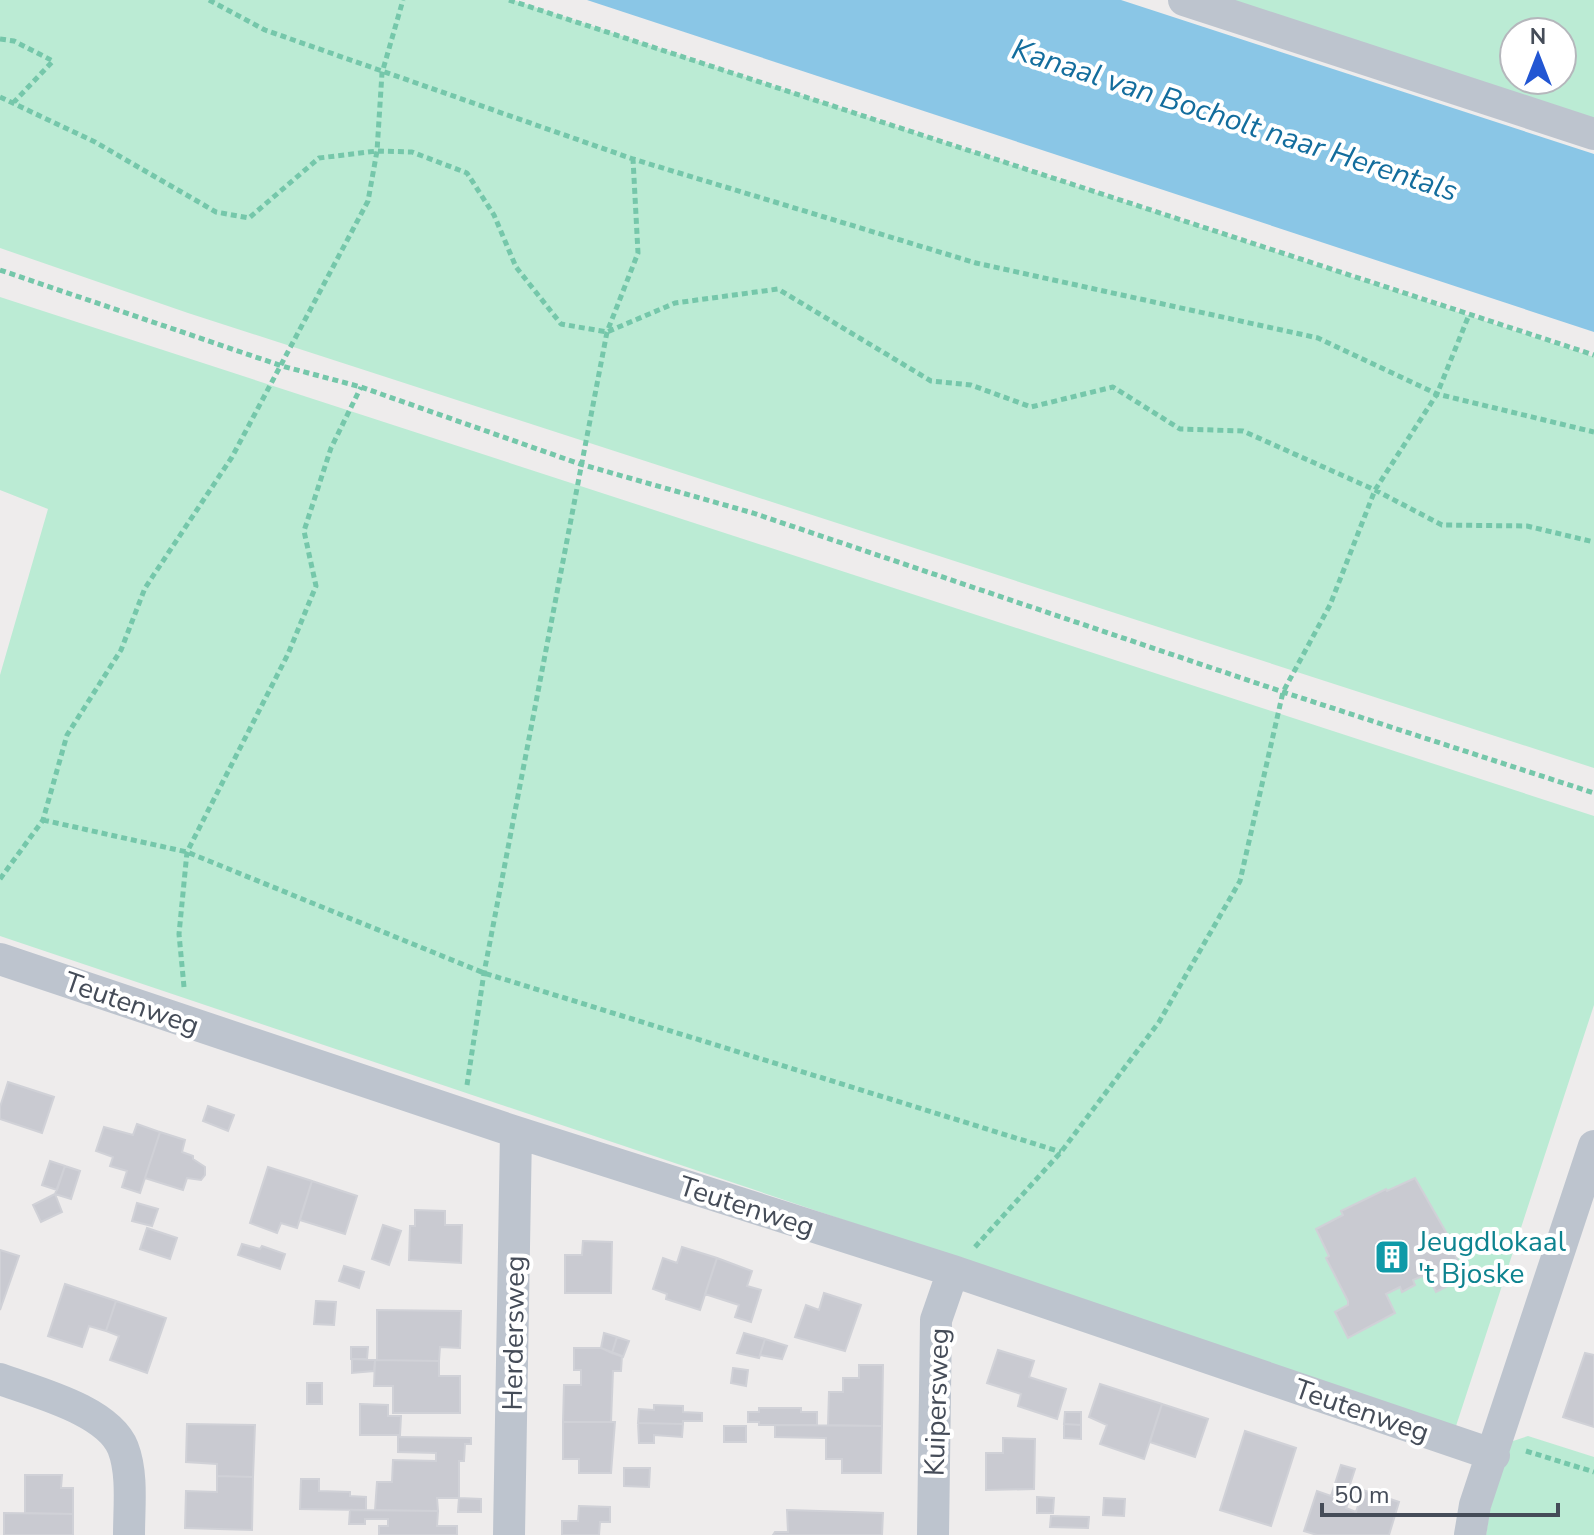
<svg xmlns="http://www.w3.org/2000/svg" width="1594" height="1535" viewBox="0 0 1594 1535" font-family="'Nunito Sans',sans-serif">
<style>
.green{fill:#bbebd4;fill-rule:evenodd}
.water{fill:#8ac6e6}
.building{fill:#c9cad1;stroke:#d0d1d7;stroke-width:2}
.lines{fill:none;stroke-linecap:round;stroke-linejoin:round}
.path{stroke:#75c7aa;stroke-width:5;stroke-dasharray:6 4;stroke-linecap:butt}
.minor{stroke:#bdc4ce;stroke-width:32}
.labels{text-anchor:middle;stroke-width:8;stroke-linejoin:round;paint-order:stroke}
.street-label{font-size:28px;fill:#454c58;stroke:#fff}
.culture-label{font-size:28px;fill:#0d838f;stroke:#fff;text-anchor:start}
.water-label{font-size:30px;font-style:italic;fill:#136d9d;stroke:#fff}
</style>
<rect width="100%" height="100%" fill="#eeecec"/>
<!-- green -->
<path class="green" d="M 0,0 L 513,0 L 1594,357 L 1594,768 L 188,313 L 0,248 Z
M 1230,0 L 1594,0 L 1594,119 ZM 1514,32 L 1562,32 L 1562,80 L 1514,80 Z
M 0,297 L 1594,816 L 1594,1005 L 1456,1426 L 0,936 L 0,675 L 48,509 L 0,490 Z
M 1528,1436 L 1594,1457 L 1594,1535 L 1486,1535 L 1490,1509 L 1510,1442 Z"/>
<!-- water -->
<path class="water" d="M 587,0 L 1121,0 L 1594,154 L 1594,332 Z"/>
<!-- building -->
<path class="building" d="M 8,1082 L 54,1097 L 42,1133 L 0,1119 L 0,1107 Z
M 208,1106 L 234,1115 L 228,1131 L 203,1121 Z
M 137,1124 L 160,1132 L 140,1193 L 122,1187 L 127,1171 L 110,1166 L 113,1157 L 96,1151 L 104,1127 L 133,1135 Z
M 160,1132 L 185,1140 L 182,1152 L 193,1156 L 193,1159 L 205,1167 L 205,1175 L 201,1180 L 187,1178 L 183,1190 L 145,1178 Z
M 50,1161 L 65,1166 L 57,1190 L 42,1185 Z
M 65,1166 L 80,1171 L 71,1199 L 55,1194 Z
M 268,1167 L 312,1181 L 297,1228 L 281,1223 L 277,1233 L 250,1223 Z
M 1415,1178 L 1455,1248 L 1452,1249 L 1466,1277 L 1436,1292 L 1427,1274 L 1413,1280 L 1415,1285 L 1402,1292 L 1400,1287 L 1386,1294 L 1395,1313 L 1348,1338 L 1335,1312 L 1348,1305 L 1348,1301 L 1326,1258 L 1329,1256 L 1316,1229 L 1343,1215 L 1341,1211 L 1386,1189 L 1387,1191 Z
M 312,1181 L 357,1196 L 345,1234 L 300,1220 Z
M 55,1194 L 62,1212 L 41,1222 L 33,1205 Z
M 137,1203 L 158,1209 L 152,1226 L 132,1221 Z
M 415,1210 L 445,1211 L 445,1225 L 462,1225 L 461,1263 L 409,1260 L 410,1226 L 415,1226 Z
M 383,1225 L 401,1231 L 389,1265 L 372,1259 Z
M 147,1228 L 177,1238 L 170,1259 L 140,1249 Z
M 583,1241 L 612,1242 L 611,1293 L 565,1293 L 565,1255 L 582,1255 Z
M 242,1244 L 260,1249 L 262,1246 L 285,1254 L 280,1269 L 238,1255 Z
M 682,1247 L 717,1258 L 700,1310 L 666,1299 L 667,1294 L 653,1289 L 663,1258 L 677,1263 Z
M 0,1250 L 19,1256 L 0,1310 Z
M 717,1258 L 752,1271 L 747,1286 L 761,1290 L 751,1322 L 735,1317 L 739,1305 L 705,1294 Z
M 344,1266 L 364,1272 L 359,1288 L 339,1281 Z
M 65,1284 L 116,1301 L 106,1331 L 89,1326 L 82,1347 L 48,1336 Z
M 824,1293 L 861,1305 L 845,1351 L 795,1337 L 806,1305 L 819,1310 Z
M 116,1301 L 166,1318 L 147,1373 L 110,1360 L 119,1336 L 106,1331 Z
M 316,1301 L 336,1302 L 334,1325 L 314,1324 Z
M 377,1310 L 461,1311 L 460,1348 L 440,1347 L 439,1361 L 377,1360 Z
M 604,1333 L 617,1337 L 612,1353 L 601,1348 Z
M 744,1333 L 765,1339 L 759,1358 L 737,1353 Z
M 617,1337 L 629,1341 L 623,1357 L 612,1353 Z
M 765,1339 L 787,1346 L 782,1359 L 760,1355 Z
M 351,1347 L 368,1347 L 367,1359 L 351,1359 Z
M 574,1348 L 601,1348 L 622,1356 L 621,1371 L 613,1371 L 611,1422 L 563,1422 L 564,1385 L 581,1385 L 581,1370 L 574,1370 Z
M 998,1350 L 1034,1361 L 1029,1377 L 1066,1389 L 1057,1419 L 1018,1406 L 1021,1394 L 987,1383 Z
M 1585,1353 L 1594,1355 L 1594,1427 L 1563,1417 Z
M 352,1359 L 375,1360 L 374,1371 L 352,1373 Z
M 375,1360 L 439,1361 L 439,1376 L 460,1376 L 460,1413 L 393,1413 L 393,1386 L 374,1386 Z
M 859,1365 L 883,1365 L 882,1426 L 828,1425 L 829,1392 L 843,1392 L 843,1378 L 859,1378 Z
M 733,1368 L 748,1370 L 746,1386 L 731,1383 Z
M 307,1383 L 322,1383 L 322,1404 L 307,1404 Z
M 1100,1384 L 1162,1404 L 1144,1459 L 1100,1444 L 1107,1425 L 1089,1417 Z
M 360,1404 L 388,1405 L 388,1416 L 401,1416 L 400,1435 L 360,1435 Z
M 1162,1404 L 1208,1419 L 1195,1457 L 1150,1442 Z
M 654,1405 L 683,1406 L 683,1412 L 702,1413 L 702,1421 L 683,1421 L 683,1424 L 638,1423 L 639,1409 L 654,1410 Z
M 759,1408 L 801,1408 L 801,1412 L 817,1412 L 817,1425 L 759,1425 L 759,1422 L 748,1422 L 748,1412 L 759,1412 Z
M 1065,1412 L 1081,1412 L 1081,1425 L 1064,1424 Z
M 563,1422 L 615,1422 L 611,1473 L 579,1473 L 579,1459 L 563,1459 Z
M 638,1423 L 683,1424 L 682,1437 L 654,1435 L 654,1443 L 639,1443 Z
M 187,1424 L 255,1425 L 253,1477 L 217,1476 L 217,1464 L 186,1462 Z
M 1064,1424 L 1081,1425 L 1081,1439 L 1064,1438 Z
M 775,1425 L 882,1426 L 881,1473 L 842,1473 L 842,1459 L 826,1459 L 826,1438 L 775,1437 Z
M 724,1426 L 746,1426 L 746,1442 L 724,1442 Z
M 1245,1431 L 1296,1448 L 1271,1526 L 1220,1510 Z
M 398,1437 L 471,1438 L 471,1444 L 465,1444 L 464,1461 L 459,1461 L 459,1498 L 437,1498 L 438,1511 L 375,1510 L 377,1482 L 392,1482 L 393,1460 L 436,1461 L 436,1453 L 398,1452 Z
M 1003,1438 L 1035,1439 L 1034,1489 L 986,1490 L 986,1453 L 1003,1453 Z
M 1341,1465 L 1355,1469 L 1345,1500 L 1349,1501 L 1346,1508 L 1356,1512 L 1363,1490 L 1399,1502 L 1389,1535 L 1317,1535 L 1304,1531 L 1317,1491 L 1331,1496 Z
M 624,1468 L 650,1468 L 649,1487 L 624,1486 Z
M 25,1475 L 62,1475 L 61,1488 L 73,1488 L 73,1514 L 25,1513 Z
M 217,1476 L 253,1477 L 252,1530 L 185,1528 L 186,1491 L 217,1492 Z
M 301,1479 L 319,1479 L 319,1491 L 350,1492 L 350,1496 L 366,1497 L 366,1510 L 300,1509 Z
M 1037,1497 L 1054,1498 L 1053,1513 L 1037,1513 Z
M 459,1498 L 481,1499 L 481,1512 L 458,1512 Z
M 1104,1498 L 1125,1499 L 1124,1516 L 1103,1515 Z
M 579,1506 L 610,1507 L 610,1522 L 600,1522 L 599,1535 L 562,1535 L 562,1521 L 578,1521 Z
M 350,1510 L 438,1511 L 437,1526 L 457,1526 L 457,1535 L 379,1535 L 379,1526 L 388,1526 L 388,1519 L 365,1519 L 365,1524 L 349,1524 Z
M 787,1510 L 883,1513 L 882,1535 L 773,1535 L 775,1532 L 788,1532 Z
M 4,1513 L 73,1514 L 73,1535 L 4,1535 Z
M 1051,1516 L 1089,1517 L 1088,1528 L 1050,1527 Z"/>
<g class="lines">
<!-- path -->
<path class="path" d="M 209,0 L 265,30 L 633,159 L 976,263 L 1318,338 L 1437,394 L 1594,432
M 509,0 L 1594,355
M 0,39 L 14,41 L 53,61 L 14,102
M 0,97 L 95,142 L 216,212 L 249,218 L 319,158 L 377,151 L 412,152 L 467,173 L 494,215 L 516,267 L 561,324 L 607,332 L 675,303 L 778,289 L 931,381 L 971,385 L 1031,407 L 1113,387 L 1180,429 L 1243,431 L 1375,490 L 1442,525 L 1527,526 L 1594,542
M 0,270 L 282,366 L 361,387 L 580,464 L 753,513 L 1283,692 L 1594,793
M 43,820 L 187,852 L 484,973 L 1061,1152
M 0,879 L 43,820 L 67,735 L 121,650 L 145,588 L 232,457 L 368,201 L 377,151 L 382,73 L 403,0
M 184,987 L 179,934 L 187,852 L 288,654 L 316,586 L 304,531 L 331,448 L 361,387
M 467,1085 L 484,973 L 607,332 L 638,253 L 633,159
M 975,1247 L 1061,1152 L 1159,1022 L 1240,881 L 1283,692 L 1330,605 L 1375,490 L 1437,394 L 1469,315
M 1526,1451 L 1594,1472"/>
<!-- minor -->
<path class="minor" d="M 1184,0 L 1594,134
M 0,959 L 516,1132 L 953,1271 L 1494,1455
M 0,1379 C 35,1392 108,1410 123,1448 C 133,1474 129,1507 129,1535
M 509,1535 L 516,1132
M 933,1535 L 936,1320 L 953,1271
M 1470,1535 L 1475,1505 L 1594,1146"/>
</g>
<!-- icons -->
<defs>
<symbol id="building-square" viewBox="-11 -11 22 22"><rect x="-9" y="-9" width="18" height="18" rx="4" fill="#0f9aa8" stroke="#fff"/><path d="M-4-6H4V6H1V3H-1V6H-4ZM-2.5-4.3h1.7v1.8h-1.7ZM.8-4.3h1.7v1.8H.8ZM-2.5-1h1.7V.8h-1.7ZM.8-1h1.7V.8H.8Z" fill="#fff"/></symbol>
</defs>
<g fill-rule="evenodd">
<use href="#building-square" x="1372" y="1237" width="40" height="40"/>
</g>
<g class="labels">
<!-- street labels -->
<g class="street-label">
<text transform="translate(132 1003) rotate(19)" y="10">Teutenweg</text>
<text transform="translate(747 1206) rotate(18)" y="10">Teutenweg</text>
<text transform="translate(513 1333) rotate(-89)" y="10">Herdersweg</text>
<text transform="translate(936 1402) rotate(-88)" y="10">Kuipersweg</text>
<text transform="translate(1362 1410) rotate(19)" y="10">Teutenweg</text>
</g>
<!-- culture labels -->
<g class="culture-label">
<text x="1418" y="1251">Jeugdlokaal<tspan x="1418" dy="32">'t Bjoske</tspan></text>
</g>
<!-- water labels -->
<g class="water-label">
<text transform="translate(1235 120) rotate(18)" y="10">Kanaal van Bocholt naar Herentals</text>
</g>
</g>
<!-- north arrow -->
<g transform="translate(1538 56)"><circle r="38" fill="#ffffff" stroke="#b5b7bc" stroke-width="2"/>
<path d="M0-6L14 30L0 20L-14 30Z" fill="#2256d3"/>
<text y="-12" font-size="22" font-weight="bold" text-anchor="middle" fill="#454c58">N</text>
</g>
<!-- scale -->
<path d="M1322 1503v12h236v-12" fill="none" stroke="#454c58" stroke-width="4"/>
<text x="1334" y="1503" font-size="24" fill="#454c58" stroke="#ffffff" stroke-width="6" paint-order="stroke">50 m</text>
</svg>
